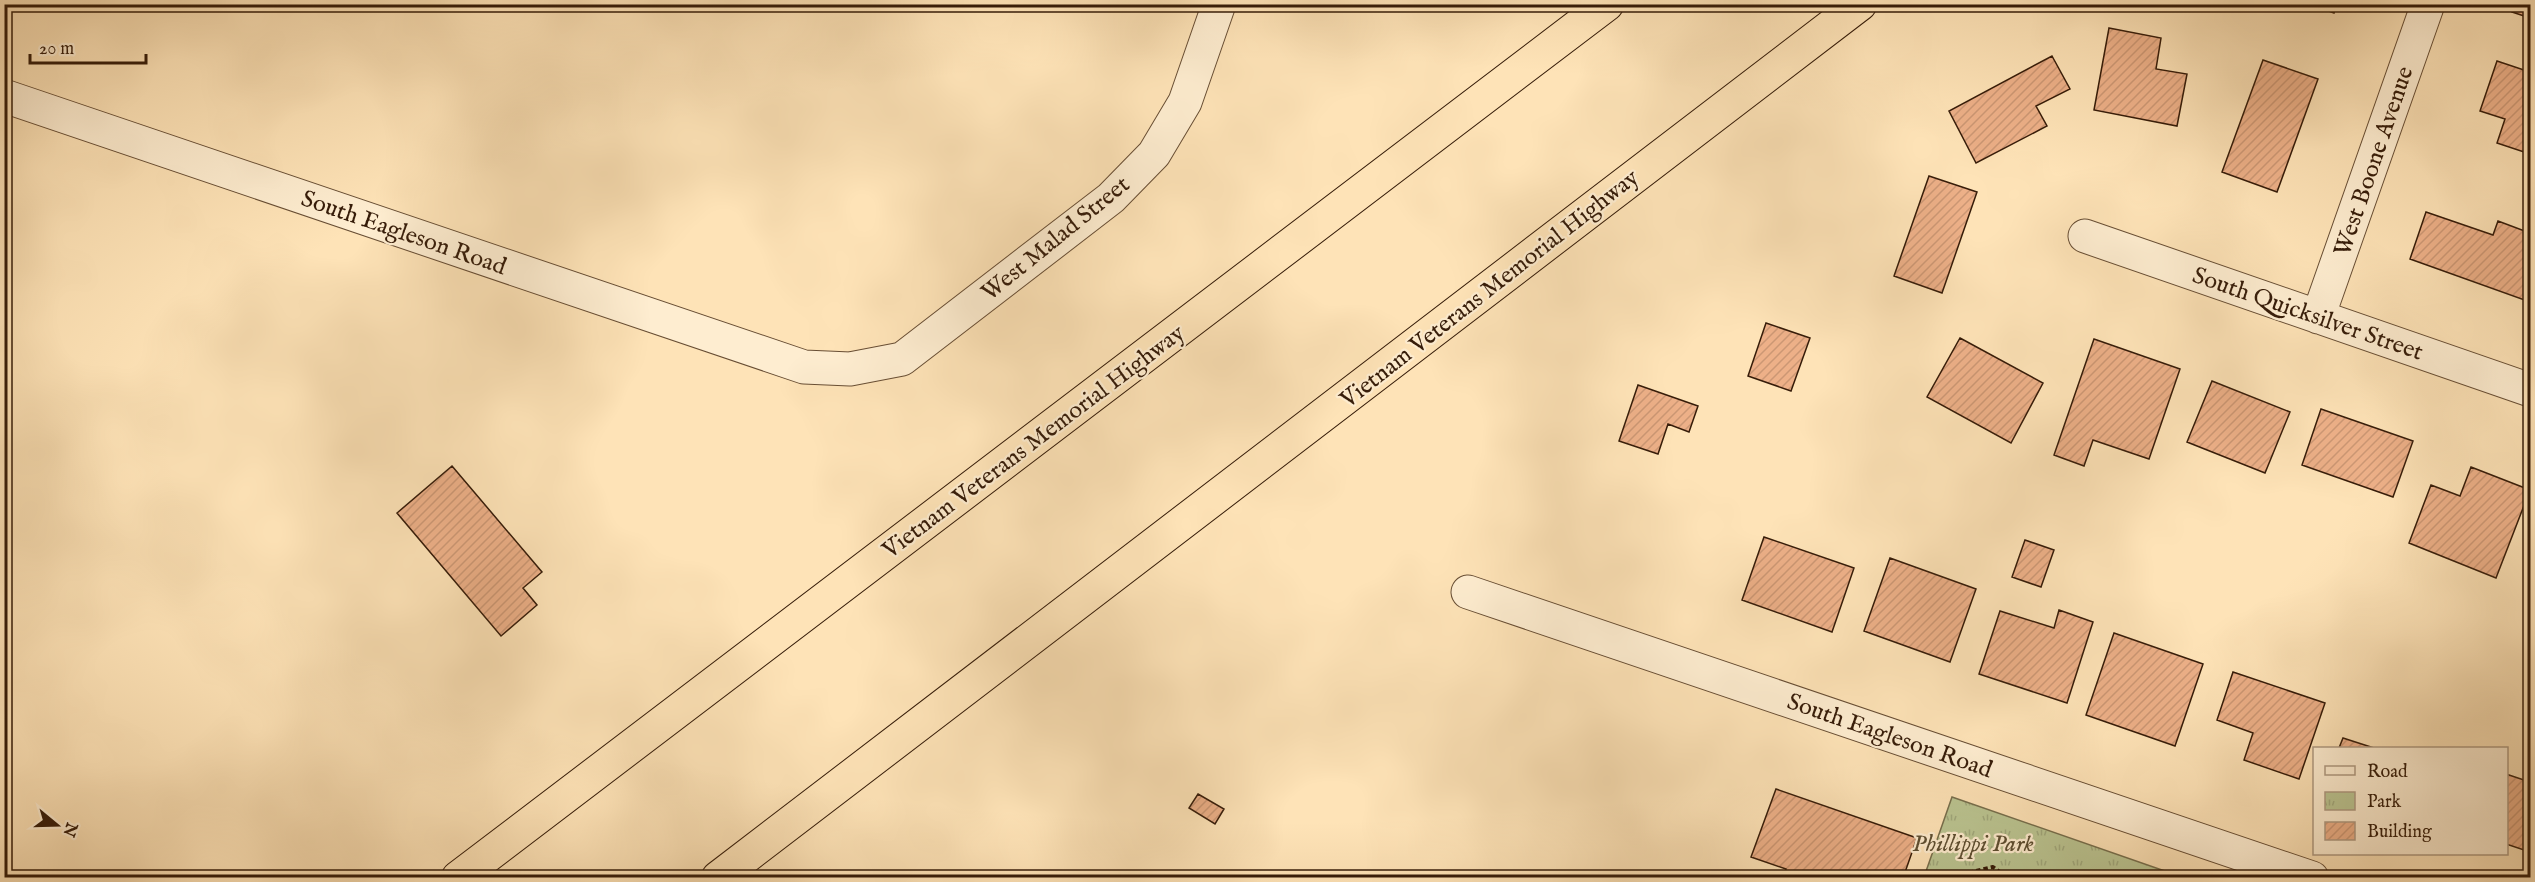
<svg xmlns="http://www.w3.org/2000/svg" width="2535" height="882" viewBox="0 0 2535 882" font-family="'IM FELL English',serif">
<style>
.park{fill:url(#park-tufts);stroke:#78704e;stroke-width:1.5}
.building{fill:url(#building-hatch);stroke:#361c09;stroke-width:1.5}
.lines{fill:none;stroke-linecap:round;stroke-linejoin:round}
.street-casing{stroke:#684e34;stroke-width:35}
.highway-casing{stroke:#361c09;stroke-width:35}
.path{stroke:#361c09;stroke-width:4;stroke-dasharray:4.5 3;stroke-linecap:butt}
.street{stroke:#feedd0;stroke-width:33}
.highway{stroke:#fee3b7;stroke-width:33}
.labels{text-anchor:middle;stroke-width:4.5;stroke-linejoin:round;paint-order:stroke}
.street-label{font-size:24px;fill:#361c09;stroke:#feedd0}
.park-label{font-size:24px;font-style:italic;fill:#5e4f32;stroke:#feedd0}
</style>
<defs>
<pattern id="park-tufts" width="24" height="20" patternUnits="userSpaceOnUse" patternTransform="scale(1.5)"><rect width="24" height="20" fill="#bbc592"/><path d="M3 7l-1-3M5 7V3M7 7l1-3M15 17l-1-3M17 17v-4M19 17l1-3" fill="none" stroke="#a1a97d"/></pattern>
<pattern id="building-hatch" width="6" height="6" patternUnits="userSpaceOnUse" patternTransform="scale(1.5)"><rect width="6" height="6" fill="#edb088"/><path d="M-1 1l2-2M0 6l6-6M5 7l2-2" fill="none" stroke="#cc9774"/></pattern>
</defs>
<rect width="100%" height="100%" fill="#fee3b7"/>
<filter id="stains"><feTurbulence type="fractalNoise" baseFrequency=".00333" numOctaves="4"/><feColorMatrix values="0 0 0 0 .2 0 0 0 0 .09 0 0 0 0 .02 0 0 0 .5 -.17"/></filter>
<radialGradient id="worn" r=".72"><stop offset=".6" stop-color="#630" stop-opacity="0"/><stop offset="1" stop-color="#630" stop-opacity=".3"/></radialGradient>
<!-- park -->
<path class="park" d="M 1952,797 L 2182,877 L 1924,877 Z"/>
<!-- building -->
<path class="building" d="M 2310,4 L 2337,4 L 2334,13 Z
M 2515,4 L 2530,4 L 2530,18 L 2512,12 Z
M 2109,28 L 2161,38 L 2156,69 L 2187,74 L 2177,126 L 2094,110 Z
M 2052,56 L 2070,89 L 2036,106 L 2047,126 L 1976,163 L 1949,111 Z
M 2263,60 L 2318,79 L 2277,192 L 2222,172 Z
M 2497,61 L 2530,72 L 2530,154 L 2497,143 L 2505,119 L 2480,111 Z
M 1929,176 L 1977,192 L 1942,293 L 1894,276 Z
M 2426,212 L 2493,235 L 2498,221 L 2530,233 L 2530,302 L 2410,259 Z
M 1766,323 L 1810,338 L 1791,391 L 1748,376 Z
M 1960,338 L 2043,383 L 2011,443 L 1927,397 Z
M 2094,339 L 2180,369 L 2149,459 L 2093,440 L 2084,466 L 2054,455 Z
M 2212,381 L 2290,412 L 2265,473 L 2187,442 Z
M 1638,385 L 1698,406 L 1689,432 L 1668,424 L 1658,454 L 1619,441 Z
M 2321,409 L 2413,441 L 2393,497 L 2302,465 Z
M 452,466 L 542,572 L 523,588 L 537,605 L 501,636 L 397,513 Z
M 2471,467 L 2530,490 L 2496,578 L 2409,543 L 2431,485 L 2460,496 Z
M 1764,537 L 1854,568 L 1832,632 L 1742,600 Z
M 2025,540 L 2054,550 L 2041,587 L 2012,577 Z
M 1890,558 L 1976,589 L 1950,662 L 1864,631 Z
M 2059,610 L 2093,622 L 2067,703 L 1979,674 L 2000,611 L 2054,628 Z
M 2114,633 L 2203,664 L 2175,746 L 2086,715 Z
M 2233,672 L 2325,703 L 2299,779 L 2244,760 L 2253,733 L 2217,720 Z
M 2343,738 L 2374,748 L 2339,748 Z
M 2506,774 L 2530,782 L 2530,852 L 2506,844 Z
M 1776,789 L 1917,838 L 1903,878 L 1783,878 L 1786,869 L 1751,857 Z
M 1198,794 L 1224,809 L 1215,824 L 1189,808 Z"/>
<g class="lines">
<defs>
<path id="street" d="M 4,96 L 804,367 L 850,369 L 902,359 L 1111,198 L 1154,154 L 1185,102 L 1219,4
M 2085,236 L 2530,390
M 2318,317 L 2428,4
M 1468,592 L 2312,878"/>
<path id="highway" d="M 458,878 L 1607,4
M 718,878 L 1860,4"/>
</defs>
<!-- street casing -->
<use href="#street" class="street-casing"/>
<!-- highway casing -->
<use href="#highway" class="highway-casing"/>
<!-- path -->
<path class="path" d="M 1947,878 L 1993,867 L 2008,878"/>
<!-- street -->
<use href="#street" class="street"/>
<!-- highway -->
<use href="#highway" class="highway"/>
</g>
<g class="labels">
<!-- street labels -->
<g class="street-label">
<text transform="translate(2373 161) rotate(-71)" y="8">West Boone Avenue</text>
<text transform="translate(404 232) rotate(19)" y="8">South Eagleson Road</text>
<text transform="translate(1055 238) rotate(-39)" y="8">West Malad Street</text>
<text transform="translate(1489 288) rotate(-38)" y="8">Vietnam Veterans Memorial Highway</text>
<text transform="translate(2308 313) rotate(19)" y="8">South Quicksilver Street</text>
<text transform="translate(1033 441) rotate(-37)" y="8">Vietnam Veterans Memorial Highway</text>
<text transform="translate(1890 735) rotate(19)" y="8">South Eagleson Road</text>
</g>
<!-- park labels -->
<g class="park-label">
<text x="1973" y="851">Phillippi Park</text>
</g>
</g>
<!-- margin -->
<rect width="2535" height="882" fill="none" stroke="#fee3b7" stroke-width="24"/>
<rect x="6" y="6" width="2523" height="870" fill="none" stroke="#361c09" stroke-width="3"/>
<rect x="12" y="12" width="2511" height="858" fill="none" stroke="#361c09" stroke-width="1.5"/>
<!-- legend -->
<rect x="2313" y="747" width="195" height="108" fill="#feedd0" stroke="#ae9980" stroke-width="1.5"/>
<rect x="2325" y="766" width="30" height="9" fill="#feedd0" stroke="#ae9980" stroke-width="1.5"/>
<text x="2367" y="777" font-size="18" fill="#361c09">Road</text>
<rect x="2325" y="792" width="30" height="18" fill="url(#park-tufts)" stroke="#ae9980" stroke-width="1.5"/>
<text x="2367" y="807" font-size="18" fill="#361c09">Park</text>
<rect x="2325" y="822" width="30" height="18" fill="url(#building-hatch)" stroke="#ae9980" stroke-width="1.5"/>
<text x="2367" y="837" font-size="18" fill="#361c09">Building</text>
<!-- north arrow -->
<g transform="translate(57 825) rotate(109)" stroke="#feedd0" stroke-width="4.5" paint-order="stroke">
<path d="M0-4.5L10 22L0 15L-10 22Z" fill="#361c09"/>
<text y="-9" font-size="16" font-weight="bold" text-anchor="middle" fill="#361c09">N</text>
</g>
<!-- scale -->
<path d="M30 54v9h116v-9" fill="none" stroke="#361c09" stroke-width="3"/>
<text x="39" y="54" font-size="18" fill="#361c09" stroke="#feedd0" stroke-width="4.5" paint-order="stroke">20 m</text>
<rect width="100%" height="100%" filter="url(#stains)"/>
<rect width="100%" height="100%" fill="url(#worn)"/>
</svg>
